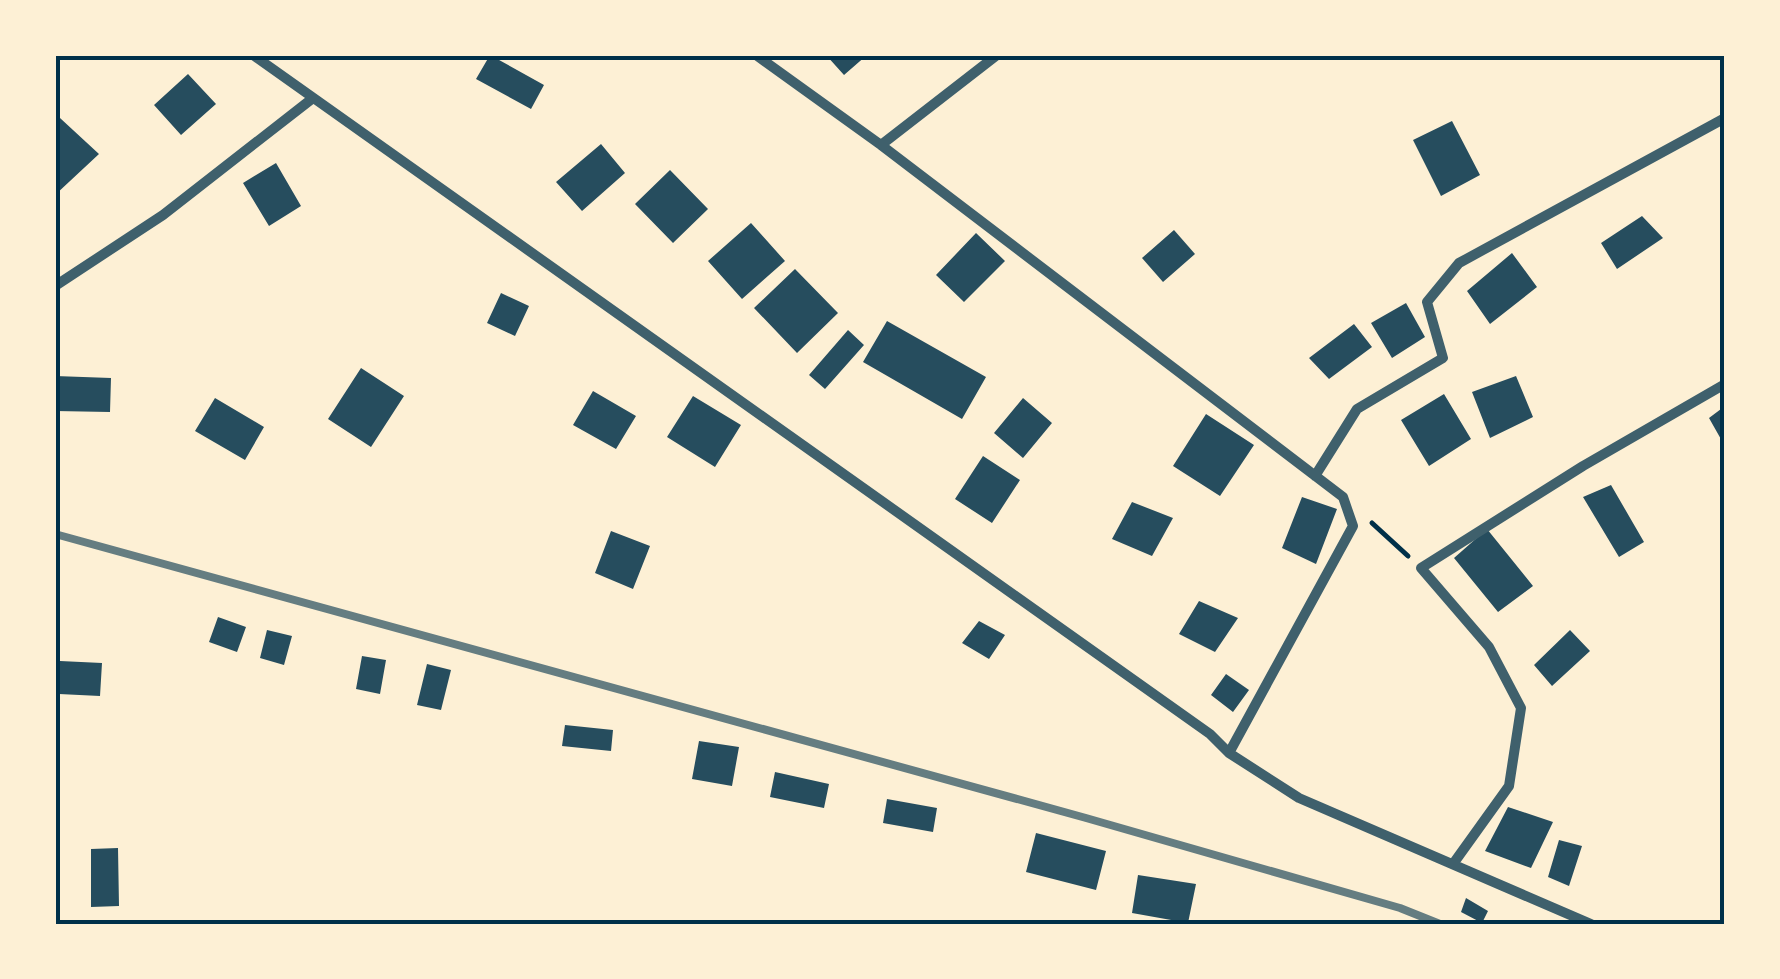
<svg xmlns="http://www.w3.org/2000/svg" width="1780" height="979" viewBox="0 0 1780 979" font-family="'Titillium Web',sans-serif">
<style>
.building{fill:#264d5e}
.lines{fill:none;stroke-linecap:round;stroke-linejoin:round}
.path{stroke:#003049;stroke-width:5}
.minor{stroke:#3f606c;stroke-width:10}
.rail{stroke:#657d81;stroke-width:8}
.neatline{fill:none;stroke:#003049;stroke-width:4}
</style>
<rect width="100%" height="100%" fill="#fdf0d5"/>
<!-- building -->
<path class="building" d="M 490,55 L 544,85 L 531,109 L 476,79 Z
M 826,55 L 867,55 L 844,75 Z
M 188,74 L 216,104 L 181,135 L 154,105 Z
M 60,118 L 99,154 L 55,195 L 55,123 Z
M 1452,121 L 1480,175 L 1441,196 L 1413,140 Z
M 601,144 L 625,173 L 582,211 L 556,182 Z
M 276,163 L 301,206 L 269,226 L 243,183 Z
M 670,170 L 708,209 L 673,243 L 635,204 Z
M 1642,216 L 1663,238 L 1617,269 L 1601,243 Z
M 751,223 L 785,261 L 742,299 L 708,261 Z
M 1174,230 L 1195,254 L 1163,282 L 1142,258 Z
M 976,233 L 1005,261 L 964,302 L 936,275 Z
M 1512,253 L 1537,287 L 1490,324 L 1467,291 Z
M 795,269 L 838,313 L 797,353 L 754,308 Z
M 501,293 L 529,306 L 515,336 L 487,323 Z
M 1406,303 L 1425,337 L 1392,358 L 1371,323 Z
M 887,321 L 986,377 L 962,419 L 863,362 Z
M 1354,324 L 1372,347 L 1329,379 L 1309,358 Z
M 848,330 L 864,345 L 825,389 L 809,375 Z
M 361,368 L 404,396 L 371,447 L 328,419 Z
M 55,376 L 111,378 L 110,412 L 55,411 Z
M 1516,376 L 1533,417 L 1490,438 L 1472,392 Z
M 593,391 L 636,416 L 616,449 L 573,425 Z
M 1444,394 L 1471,439 L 1429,466 L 1401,420 Z
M 693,396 L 741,425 L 715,467 L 667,437 Z
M 215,398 L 264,427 L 245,460 L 195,431 Z
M 1023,398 L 1052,423 L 1023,458 L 994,433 Z
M 1725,406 L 1725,440 L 1722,441 L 1709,418 Z
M 1206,414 L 1254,445 L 1220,496 L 1173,466 Z
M 983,456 L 1020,480 L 992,523 L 955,499 Z
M 1611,485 L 1644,542 L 1619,557 L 1583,497 Z
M 1302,497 L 1337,509 L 1316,564 L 1282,548 Z
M 1132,502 L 1173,518 L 1152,556 L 1112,539 Z
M 1487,529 L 1533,586 L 1498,612 L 1454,558 Z
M 611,531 L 650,546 L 633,589 L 595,573 Z
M 1199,601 L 1238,618 L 1215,652 L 1179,634 Z
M 218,617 L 246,627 L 237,652 L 209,642 Z
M 979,621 L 1005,635 L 989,659 L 962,643 Z
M 267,630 L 292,636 L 284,665 L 260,658 Z
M 1570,630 L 1590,651 L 1552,686 L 1534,665 Z
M 362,656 L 386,660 L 380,694 L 356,689 Z
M 60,661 L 102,663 L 100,696 L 59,694 Z
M 427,664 L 451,670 L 441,710 L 417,705 Z
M 1226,674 L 1249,690 L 1233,712 L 1211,695 Z
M 565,725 L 613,730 L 611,751 L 562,746 Z
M 699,741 L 739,747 L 732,786 L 692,779 Z
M 775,772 L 829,784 L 824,808 L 770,797 Z
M 887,799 L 937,808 L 933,832 L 883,823 Z
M 1508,807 L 1553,822 L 1531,868 L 1485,851 Z
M 1036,833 L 1106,851 L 1096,890 L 1026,872 Z
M 1559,840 L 1582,846 L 1569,886 L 1548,877 Z
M 118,848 L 119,906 L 91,907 L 91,849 Z
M 1138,875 L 1196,884 L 1188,923 L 1132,913 Z
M 1466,898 L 1488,911 L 1482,923 L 1461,912 Z"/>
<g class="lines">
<!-- path -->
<path class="path" d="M 1372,523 L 1408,556"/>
<!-- minor -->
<path class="minor" d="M 253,55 L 1210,734 L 1229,753 L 1299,798 L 1591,924
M 756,55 L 881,145 L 1343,497 L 1353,526 L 1229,753
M 881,145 L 997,55
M 55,286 L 163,215 L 313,98
M 1315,476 L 1357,409 L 1443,358 L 1427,302 L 1459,263 L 1725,118
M 1453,864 L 1509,786 L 1521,708 L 1489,647 L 1421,568 L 1583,466 L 1725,384"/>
<!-- rail -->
<path class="rail" d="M 55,534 L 1086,818 L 1400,908 L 1440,924"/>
</g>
<!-- border -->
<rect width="1780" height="979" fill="none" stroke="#fdf0d5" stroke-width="115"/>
<rect x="58" y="58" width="1664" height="864" class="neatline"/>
</svg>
